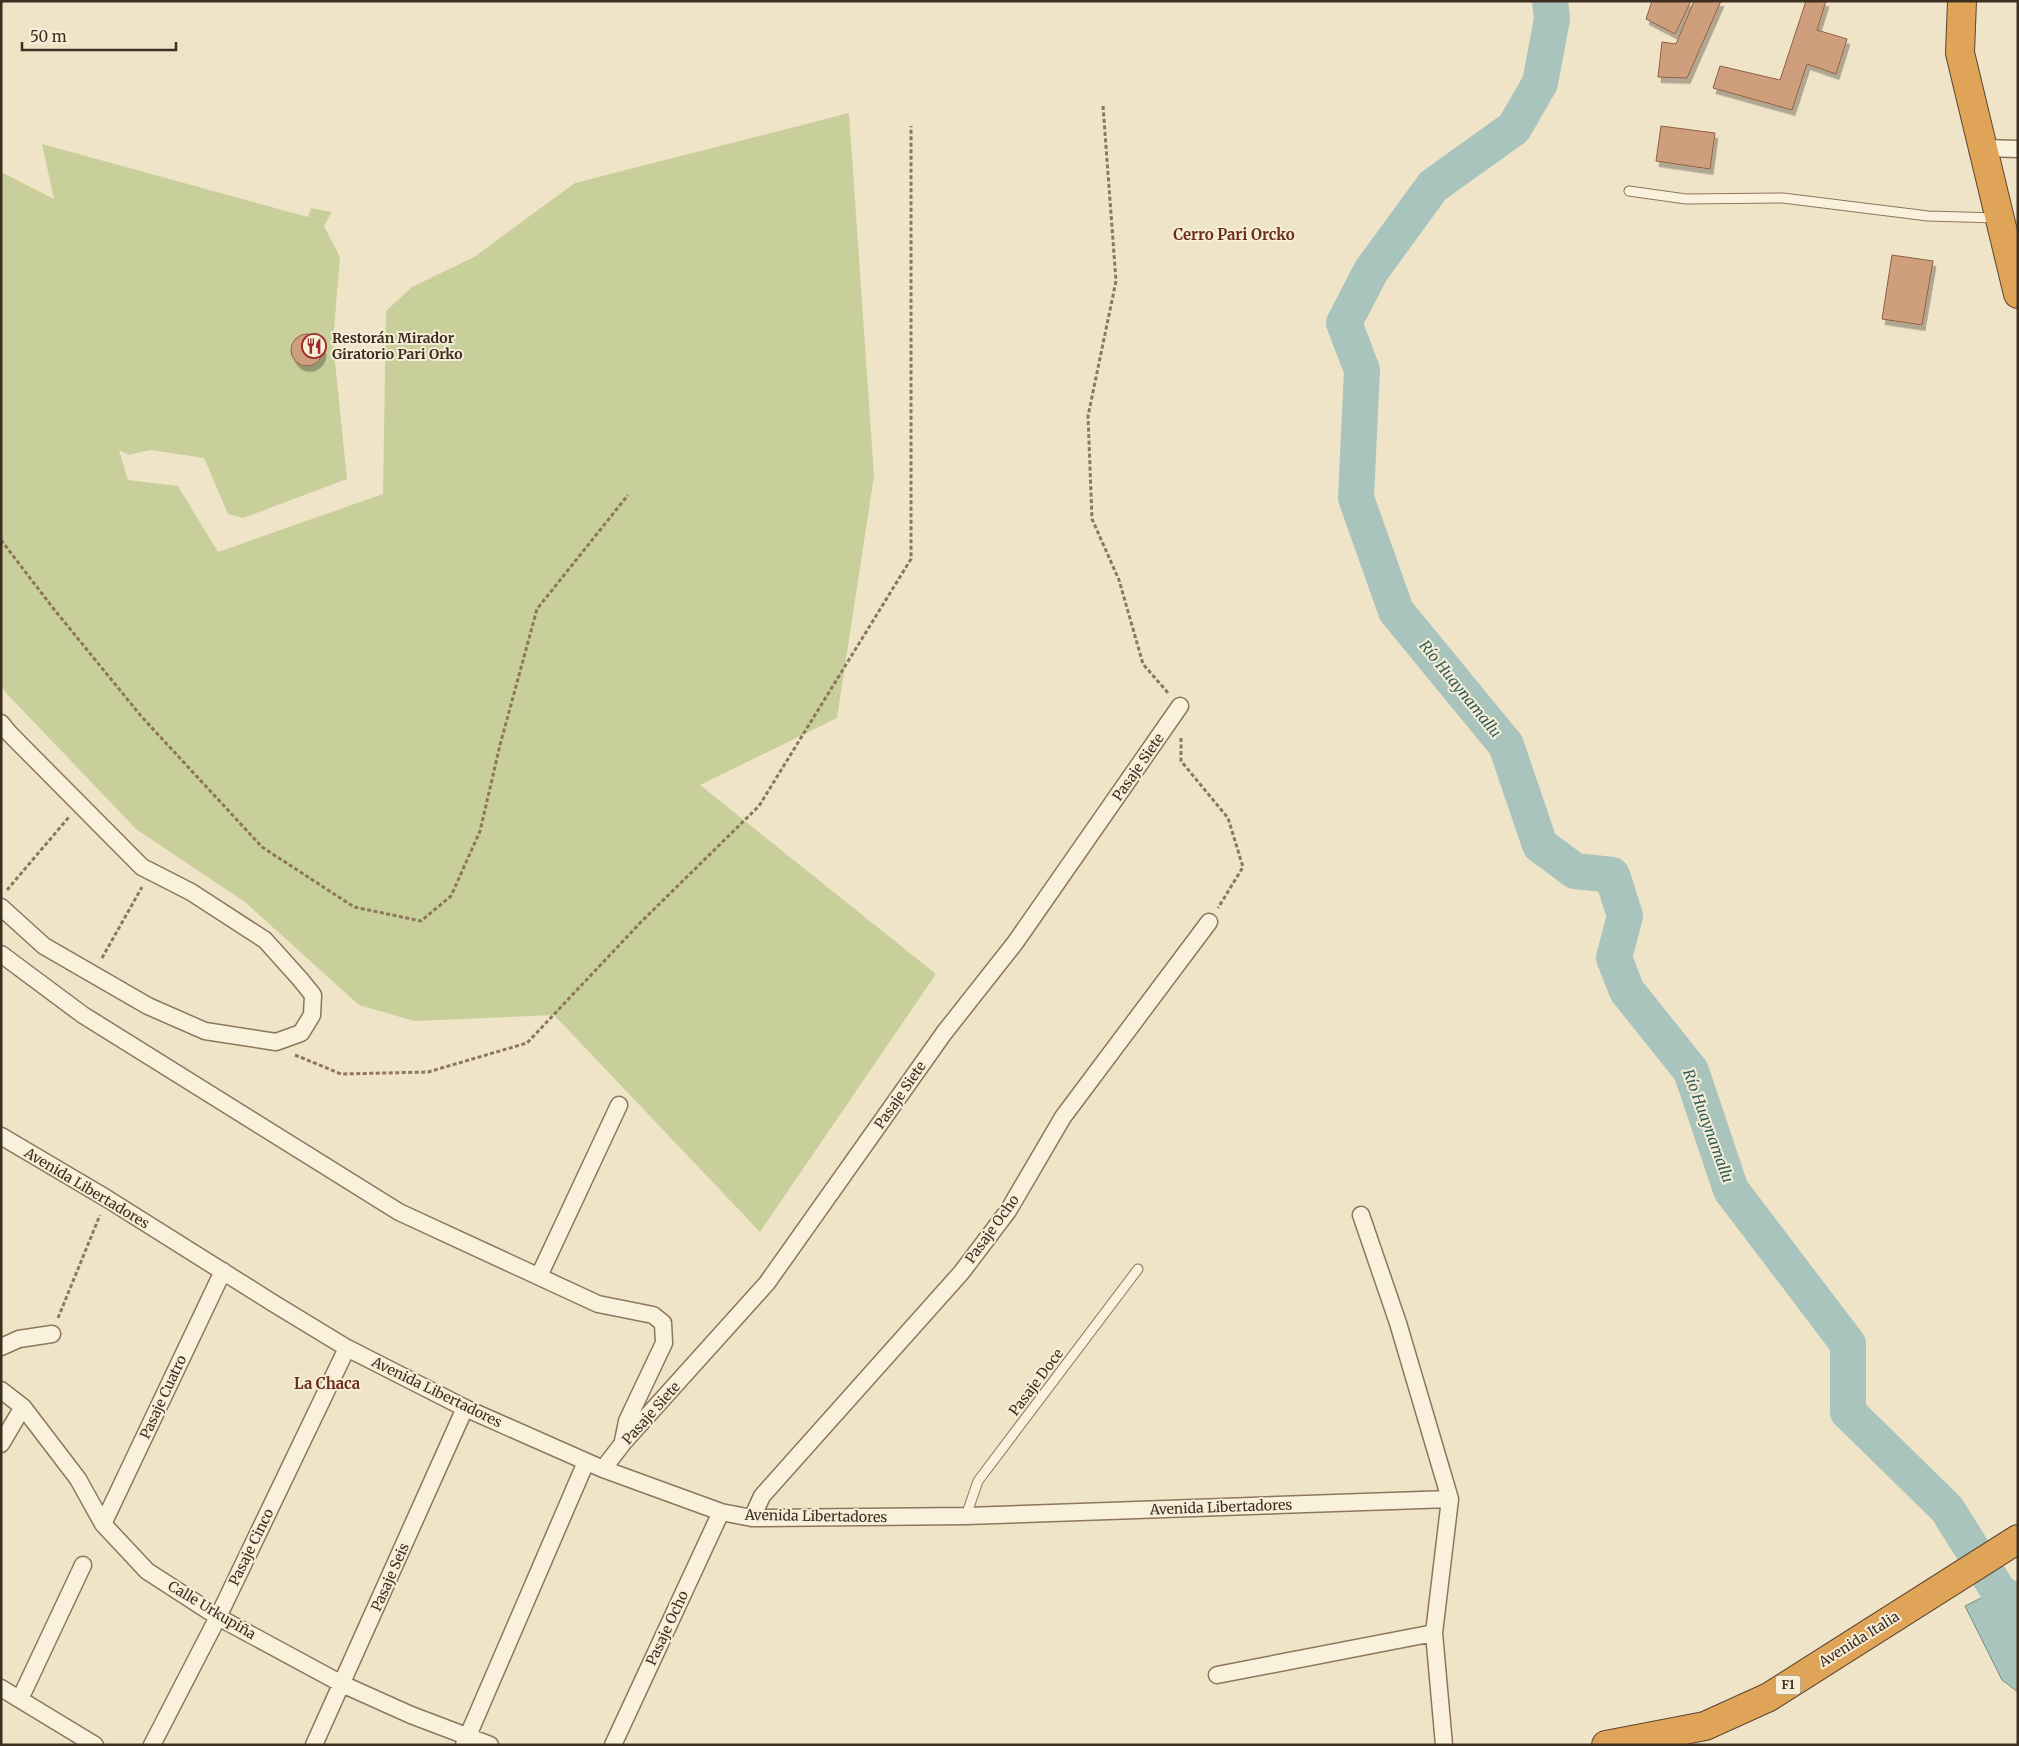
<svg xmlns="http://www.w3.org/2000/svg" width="2019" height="1746" viewBox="0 0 2019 1746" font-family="Merriweather,serif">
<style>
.green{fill:#c9cf9b}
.water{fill:#a9c4bc;stroke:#6f938a}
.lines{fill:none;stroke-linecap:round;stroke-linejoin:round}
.river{stroke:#a9c4bc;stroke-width:36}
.building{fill:#cf9f7d;stroke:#8d5f41;filter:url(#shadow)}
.lane-casing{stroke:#8d765c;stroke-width:11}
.street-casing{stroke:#8d765c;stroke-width:19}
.highway-casing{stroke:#5b4430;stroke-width:30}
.path{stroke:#8d765c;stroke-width:3;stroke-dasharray:4 2.5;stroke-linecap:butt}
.lane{stroke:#faf1dc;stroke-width:9}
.street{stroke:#faf1dc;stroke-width:16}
.highway{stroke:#e0a458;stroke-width:28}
.labels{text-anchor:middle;stroke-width:4;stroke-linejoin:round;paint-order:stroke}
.shield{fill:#f7eed8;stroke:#756857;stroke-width:1}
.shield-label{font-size:12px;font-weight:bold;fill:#3d2e20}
.poi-label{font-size:14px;font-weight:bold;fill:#3d2e20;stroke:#f7eed8;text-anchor:start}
.street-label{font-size:14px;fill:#3d2e20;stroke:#f7eed8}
.neighbourhood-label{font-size:15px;font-weight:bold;fill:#6b2e1e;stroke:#f7eed8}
.water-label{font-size:15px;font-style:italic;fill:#2f5d5a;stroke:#f7eed8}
</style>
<defs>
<filter id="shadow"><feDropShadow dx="3" dy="5.5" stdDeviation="0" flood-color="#0004"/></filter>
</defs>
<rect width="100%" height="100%" fill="#f0e4c8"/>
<!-- green -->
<path class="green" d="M 849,113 L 874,476 L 837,718 L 700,785 L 936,974 L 760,1232 L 554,1015 L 414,1021 L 359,1005 L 245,902 L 136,829 L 8,695 L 1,686 L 1,172 L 54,199 L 42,144 L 308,217 L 311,208 L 332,212 L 324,226 L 340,257 L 333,342 L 347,479 L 243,518 L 228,514 L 204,458 L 150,450 L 129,455 L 119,450 L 128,480 L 178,486 L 218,552 L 383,494 L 386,311 L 412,287 L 474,257 L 575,183 Z"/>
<!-- water -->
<path class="water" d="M 2007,1585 L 2018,1587 L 2018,1692 L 2002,1680 L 1965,1606 Z"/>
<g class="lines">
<!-- river -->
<path class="river" d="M 1550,1 L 1552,19 L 1540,83 L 1514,128 L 1433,186 L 1371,271 L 1344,323 L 1362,370 L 1356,498 L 1396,611 L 1506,745 L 1540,845 L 1575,871 L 1612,875 L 1625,916 L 1614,958 L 1627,991 L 1691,1071 L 1731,1190 L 1848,1344 L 1848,1412 L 1947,1509 L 1999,1592 L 2018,1603"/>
</g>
<!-- building -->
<path class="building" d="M 1652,1 L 1691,1 L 1675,34 L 1646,19 Z
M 1694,1 L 1721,1 L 1687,78 L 1658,77 L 1662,42 L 1676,44 Z
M 1806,1 L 1826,1 L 1817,30 L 1847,39 L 1836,74 L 1807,64 L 1792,110 L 1713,88 L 1720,66 L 1780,80 Z
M 1661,126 L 1715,133 L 1710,169 L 1656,161 Z
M 1892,255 L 1933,261 L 1922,325 L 1882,319 Z
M291 350a16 16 0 1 1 32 0a16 16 0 1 1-32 0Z"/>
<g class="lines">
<defs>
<path id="lane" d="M 1629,191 L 1686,199 L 1783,198 L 1928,216 L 1997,218
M 966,1516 L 978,1481 L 1138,1269"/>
<path id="street" d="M 1983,148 L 2018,149
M 1,723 L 10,734 L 142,867 L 191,892 L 265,940 L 300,979 L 313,995 L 312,1015 L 301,1033 L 276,1042 L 205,1031 L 148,1006 L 44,946 L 1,907
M 1,954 L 83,1015 L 399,1212 L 598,1304 L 653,1315 L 663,1323 L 664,1343 L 627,1421 L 623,1441
M 1,1136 L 106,1198 L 273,1303 L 347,1348 L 465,1408 L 603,1469 L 721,1512 L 752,1518 L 966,1516 L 1450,1499 L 1434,1633 L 1444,1745
M 1361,1215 L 1398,1323 L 1450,1499
M 539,1276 L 619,1105
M 1,1347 L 19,1339 L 52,1334
M 1,1390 L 23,1407 L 78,1479 L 103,1524 L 147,1571 L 218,1617 L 342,1684 L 411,1715 L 490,1745
M 1,1444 L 23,1407
M 603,1469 L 623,1443 L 767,1283 L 944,1033 L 1015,943 L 1180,706
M 752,1518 L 762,1496 L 961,1273 L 1008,1211 L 1063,1117 L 1209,922
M 103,1524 L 223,1271
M 1217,1675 L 1434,1633
M 1,1688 L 95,1745
M 20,1699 L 83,1565
M 152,1745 L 218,1617 L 347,1348
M 314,1745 L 465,1408
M 464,1745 L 586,1462
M 613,1745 L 721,1512"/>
<path id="highway" d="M 1962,1 L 1960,53 L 2018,294
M 1606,1745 L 1705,1726 L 1769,1697 L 2018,1539"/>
</defs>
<!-- lane casing -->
<use href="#lane" class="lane-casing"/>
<!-- street casing -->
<use href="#street" class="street-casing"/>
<!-- highway casing -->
<use href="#highway" class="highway-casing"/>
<!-- path -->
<path class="path" d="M 1103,106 L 1116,281 L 1088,416 L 1092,519 L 1119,580 L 1143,664 L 1169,694
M 1,540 L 53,608 L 141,716 L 262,847 L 354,907 L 421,921 L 451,896 L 480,831 L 500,745 L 537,609 L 628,495
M 1181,738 L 1181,761 L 1228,818 L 1243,867 L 1218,908
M 7,890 L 69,817
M 102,958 L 142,887
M 295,1055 L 341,1074 L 428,1072 L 527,1043 L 641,922 L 759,806 L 911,559 L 911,126
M 58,1318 L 100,1215"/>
<!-- lane -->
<use href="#lane" class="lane"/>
<!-- street -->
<use href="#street" class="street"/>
<!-- highway -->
<use href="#highway" class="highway"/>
</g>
<!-- icons -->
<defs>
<symbol id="restaurant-ring" viewBox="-11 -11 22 22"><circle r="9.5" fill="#f7eed8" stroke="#9e2a2b" stroke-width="1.5"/><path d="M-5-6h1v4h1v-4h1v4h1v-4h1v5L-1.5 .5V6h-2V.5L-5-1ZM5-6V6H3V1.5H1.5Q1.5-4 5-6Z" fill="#9e2a2b"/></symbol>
</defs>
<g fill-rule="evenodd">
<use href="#restaurant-ring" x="300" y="332" width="28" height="28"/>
</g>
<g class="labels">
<!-- shield labels -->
<rect class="shield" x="1775.5" y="1675.5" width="25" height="19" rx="4"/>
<g class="shield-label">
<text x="1788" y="1689">F1</text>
</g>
<!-- poi labels -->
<g class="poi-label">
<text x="332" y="343">Restorán Mirador<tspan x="332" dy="16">Giratorio Pari Orko</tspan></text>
</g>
<!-- street labels -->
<g class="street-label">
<text transform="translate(1138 767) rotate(-55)" y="5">Pasaje Siete</text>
<text transform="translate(900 1095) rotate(-55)" y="5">Pasaje Siete</text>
<text transform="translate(87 1188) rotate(31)" y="5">Avenida Libertadores</text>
<text transform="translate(992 1229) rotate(-54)" y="5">Pasaje Ocho</text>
<text transform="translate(1036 1382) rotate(-53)" y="5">Pasaje Doce</text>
<text transform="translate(437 1392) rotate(26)" y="5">Avenida Libertadores</text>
<text transform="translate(163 1397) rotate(-65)" y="5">Pasaje Cuatro</text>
<text transform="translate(651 1413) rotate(-48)" y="5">Pasaje Siete</text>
<text transform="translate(1221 1507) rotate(-2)" y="5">Avenida Libertadores</text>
<text transform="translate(816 1516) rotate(1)" y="5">Avenida Libertadores</text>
<text transform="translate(251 1547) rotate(-64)" y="5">Pasaje Cinco</text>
<text transform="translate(390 1577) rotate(-66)" y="5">Pasaje Seis</text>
<text transform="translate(212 1610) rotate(31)" y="5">Calle Urkupiña</text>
<text transform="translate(667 1628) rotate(-65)" y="5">Pasaje Ocho</text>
<text transform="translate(1859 1639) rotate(-32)" y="5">Avenida Italia</text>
</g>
<!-- neighbourhood labels -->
<g class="neighbourhood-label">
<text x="1234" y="240">Cerro Pari Orcko</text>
<text x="327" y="1389">La Chaca</text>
</g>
<!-- water labels -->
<g class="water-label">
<text transform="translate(1460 689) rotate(51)" y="5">Río Huaynamallu</text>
<text transform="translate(1708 1126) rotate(70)" y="5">Río Huaynamallu</text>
</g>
</g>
<!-- border -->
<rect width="2019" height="1746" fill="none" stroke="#3d2e20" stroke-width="5"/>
<!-- scale -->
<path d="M22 42v8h154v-8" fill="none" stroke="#3d2e20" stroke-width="2.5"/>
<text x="30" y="42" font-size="15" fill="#3d2e20" stroke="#f7eed8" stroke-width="4" paint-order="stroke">50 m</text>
</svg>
